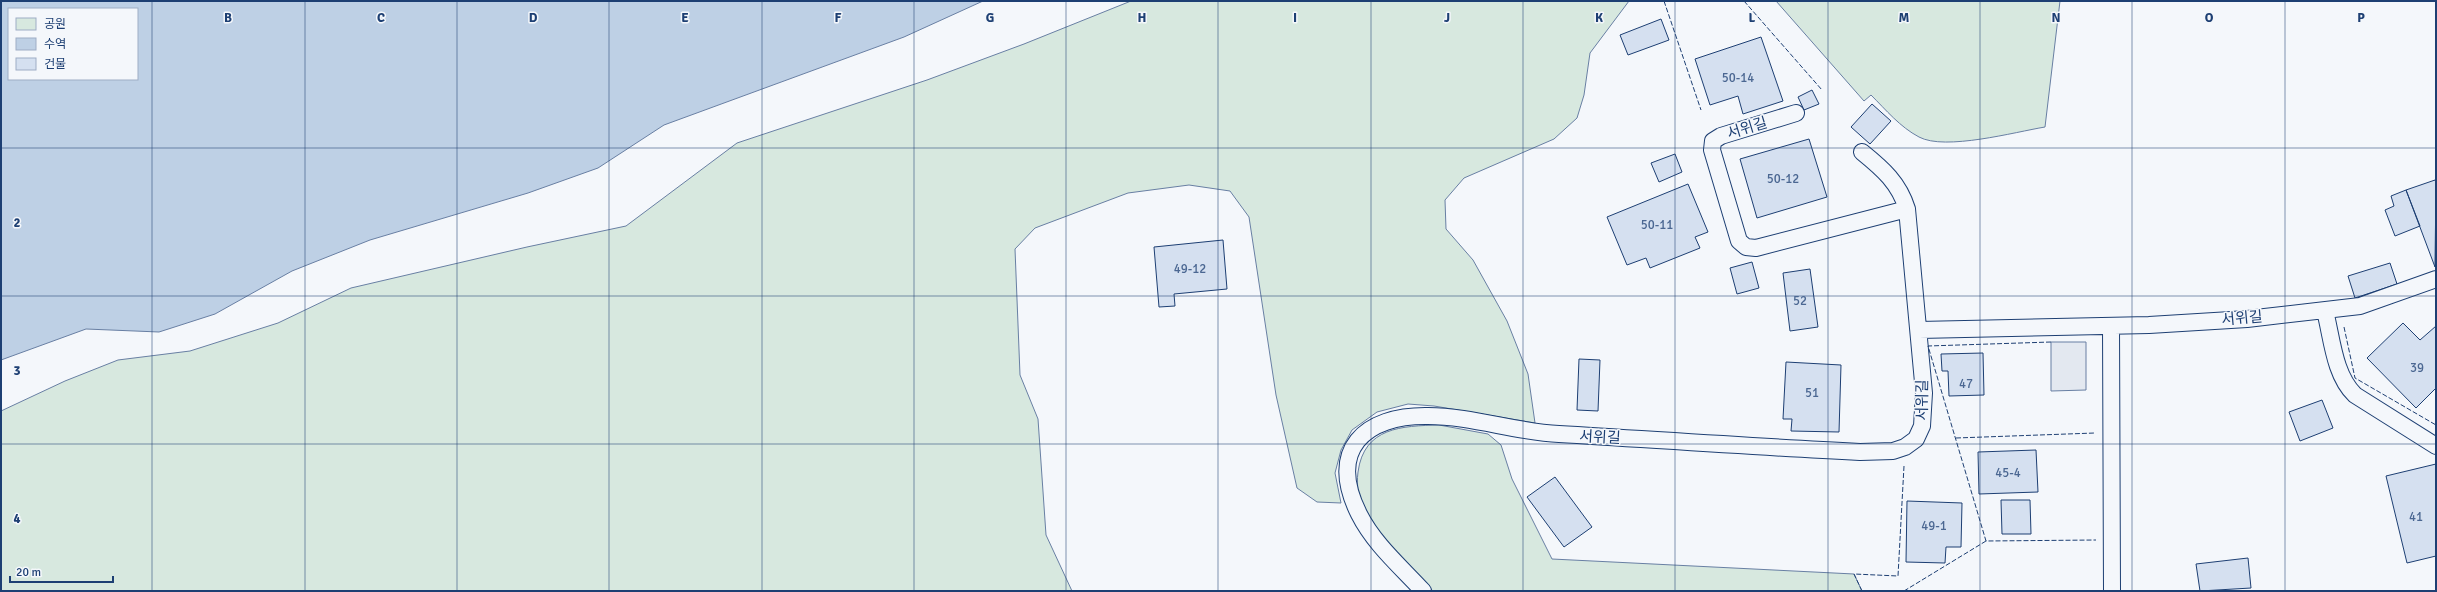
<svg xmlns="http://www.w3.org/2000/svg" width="2437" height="592" viewBox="0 0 2437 592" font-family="Signika,'Noto Sans KR',sans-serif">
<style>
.green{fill:#d7e8df;stroke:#687fa3}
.parking{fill:#e3e8f0;stroke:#687fa3}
.water{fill:#bed0e5;stroke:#687fa3;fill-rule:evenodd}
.building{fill:#d5e0f0;stroke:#1d3f73}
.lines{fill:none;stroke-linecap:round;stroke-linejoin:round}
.lane-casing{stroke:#1d3f73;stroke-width:18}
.lane{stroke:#f4f7fb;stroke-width:16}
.fence{stroke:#1d3f73;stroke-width:1;stroke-dasharray:5 2;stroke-linecap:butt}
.grid{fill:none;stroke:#1d3f73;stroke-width:1;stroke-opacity:0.55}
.labels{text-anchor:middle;stroke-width:3;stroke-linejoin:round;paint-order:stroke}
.number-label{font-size:13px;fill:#4b6792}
.street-label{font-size:15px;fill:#1d3f73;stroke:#f4f7fb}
.grid-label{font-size:13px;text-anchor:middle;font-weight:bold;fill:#1d3f73;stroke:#f4f7fb;stroke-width:3;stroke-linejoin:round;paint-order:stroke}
</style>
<rect width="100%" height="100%" fill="#f4f7fb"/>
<!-- green -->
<path class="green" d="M 1131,1 L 1629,1 L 1590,53 L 1584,95 L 1577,118 L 1554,139 L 1464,178 L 1445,200 L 1446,229 L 1473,260 L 1507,321 L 1528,374 L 1535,423 L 1434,406 L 1408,404 L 1377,412 L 1352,430 L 1341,450 L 1335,473 L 1341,503 L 1317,502 L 1297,488 L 1276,395 L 1249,217 L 1230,191 L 1189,185 L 1128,193 L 1035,228 L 1015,249 L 1020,375 L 1038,419 L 1046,535 L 1072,591 L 1,591 L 1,411 L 65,381 L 118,360 L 190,351 L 278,323 L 351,288 L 527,247 L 626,226 L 737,143 L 927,80 L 1024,44 Z
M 1776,1 L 2060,1 L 2045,127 C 2015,132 1945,151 1919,137 C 1900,127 1886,110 1871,95 L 1864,101 Z
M 1439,425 L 1488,434 L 1501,445 L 1512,479 L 1552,559 L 1854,574 L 1862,591 L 1433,591 C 1410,567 1385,544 1367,516 C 1359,503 1356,486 1358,472 C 1364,427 1402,426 1439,425 Z"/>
<!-- parking -->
<path class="parking" d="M 2051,342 L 2086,342 L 2086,390 L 2051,391 Z"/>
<!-- water -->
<path class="water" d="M 1,1 L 983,1 L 904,37 L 664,125 L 598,168 L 528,193 L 370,240 L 292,271 L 215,314 L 159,332 L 86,329 L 1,360 ZM 9,9 L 137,9 L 137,79 L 9,79 Z"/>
<!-- building -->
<path class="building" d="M 1661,19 L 1669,40 L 1628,55 L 1620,35 Z
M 1761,37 L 1783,101 L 1743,114 L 1738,96 L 1710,105 L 1695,59 Z
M 1812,90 L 1819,104 L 1804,110 L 1798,97 Z
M 1872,104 L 1891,121 L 1870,144 L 1851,127 Z
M 1809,139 L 1827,197 L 1757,218 L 1740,159 Z
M 1675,154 L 1682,172 L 1659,182 L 1651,163 Z
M 2435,180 L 2436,183 L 2435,267 L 2406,190 Z
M 1688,184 L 1708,232 L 1695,237 L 1700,248 L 1650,268 L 1646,258 L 1627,265 L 1607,217 Z
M 2406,190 L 2420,226 L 2395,236 L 2385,210 L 2394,206 L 2391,196 Z
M 1223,240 L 1227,289 L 1174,294 L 1175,306 L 1159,307 L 1154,247 Z
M 1752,262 L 1759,288 L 1737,294 L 1730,268 Z
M 2390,263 L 2397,284 L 2355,298 L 2348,276 Z
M 1810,269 L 1818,327 L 1790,331 L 1783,273 Z
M 2403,323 L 2420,340 L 2436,326 L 2436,388 L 2416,408 L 2367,358 Z
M 1983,353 L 1984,395 L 1949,396 L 1948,371 L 1942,371 L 1941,354 Z
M 1579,359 L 1600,360 L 1598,411 L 1577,410 Z
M 1786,362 L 1841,365 L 1839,432 L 1791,431 L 1792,419 L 1783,419 Z
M 2322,400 L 2333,428 L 2300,441 L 2289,412 Z
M 2036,450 L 2038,492 L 1979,494 L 1978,452 Z
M 2436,464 L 2436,556 L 2407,563 L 2386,476 Z
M 1555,477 L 1592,527 L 1564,547 L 1527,497 Z
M 2001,500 L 2030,500 L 2031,534 L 2002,534 Z
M 1907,501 L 1962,503 L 1961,547 L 1946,547 L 1945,563 L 1906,562 Z
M 2248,558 L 2251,588 L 2200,591 L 2196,564 Z"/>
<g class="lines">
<defs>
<path id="lane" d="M 1796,113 L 1721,136 L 1713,141 L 1712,150 L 1739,241 L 1746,247 L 1756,248 L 1907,209
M 2325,311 C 2332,338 2334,375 2355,395 L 2436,446
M 2111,326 L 2112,591
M 1919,330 L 2149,325 L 2247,319 L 2360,306 L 2436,279
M 1423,591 C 1401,567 1374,544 1359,514 C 1327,450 1364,415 1428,416 C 1472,416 1515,432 1559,434 C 1659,440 1759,447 1860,452 L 1893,451 L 1905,447 L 1916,439 L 1922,426 L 1924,393 L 1907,209 C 1899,183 1883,169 1862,152"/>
</defs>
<!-- lane casing -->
<use href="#lane" class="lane-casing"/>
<!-- lane -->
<use href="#lane" class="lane"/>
<!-- fence -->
<path class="fence" d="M 1664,1 L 1701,110
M 1744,1 L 1822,90
M 2344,327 L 2355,378 L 2436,425
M 2051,342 L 1928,346 L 1986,541 L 2096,540
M 1956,438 L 2095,433
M 1862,591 L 1854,574 L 1898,576 L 1904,466
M 1904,591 L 1986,541"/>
</g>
<!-- grid -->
<path class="grid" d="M 152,1 L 152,591M 305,1 L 305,591M 457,1 L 457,591M 609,1 L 609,591M 762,1 L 762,591M 914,1 L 914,591M 1066,1 L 1066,591M 1218,1 L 1218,591M 1371,1 L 1371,591M 1523,1 L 1523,591M 1675,1 L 1675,591M 1828,1 L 1828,591M 1980,1 L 1980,591M 2132,1 L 2132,591M 2285,1 L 2285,591M 1,148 L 2436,148M 1,296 L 2436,296M 1,444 L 2436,444"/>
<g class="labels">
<!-- number labels -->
<g class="number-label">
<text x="1738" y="82">50-14</text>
<text x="1783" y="183">50-12</text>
<text x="1657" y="229">50-11</text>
<text x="1190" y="273">49-12</text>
<text x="1800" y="305">52</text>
<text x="2417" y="372">39</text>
<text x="1966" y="388">47</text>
<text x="1812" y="397">51</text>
<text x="2008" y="477">45-4</text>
<text x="2416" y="521">41</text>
<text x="1934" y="530">49-1</text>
</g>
<!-- street labels -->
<g class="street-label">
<text transform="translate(1747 128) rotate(-17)" y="5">서위길</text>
<text transform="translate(2242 318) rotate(-5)" y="5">서위길</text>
<text transform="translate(1922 400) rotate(-89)" y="5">서위길</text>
<text transform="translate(1600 437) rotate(3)" y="5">서위길</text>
</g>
</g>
<g class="grid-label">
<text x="228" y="22">B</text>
<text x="381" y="22">C</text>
<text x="533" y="22">D</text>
<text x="685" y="22">E</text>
<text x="838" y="22">F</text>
<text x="990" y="22">G</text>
<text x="1142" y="22">H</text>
<text x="1295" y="22">I</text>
<text x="1447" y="22">J</text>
<text x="1599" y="22">K</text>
<text x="1752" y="22">L</text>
<text x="1904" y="22">M</text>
<text x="2056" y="22">N</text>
<text x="2209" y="22">O</text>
<text x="2361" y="22">P</text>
<text x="17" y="227">2</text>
<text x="17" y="375">3</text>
<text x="17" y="523">4</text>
</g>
<!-- border -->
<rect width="2437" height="592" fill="none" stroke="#1d3f73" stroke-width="4"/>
<!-- legend -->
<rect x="8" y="8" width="130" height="72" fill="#f4f7fb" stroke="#9eadc5"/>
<rect x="16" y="18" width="20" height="12" fill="#d7e8df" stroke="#9eadc5"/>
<text x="44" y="28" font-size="12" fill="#1d3f73">공원</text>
<rect x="16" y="38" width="20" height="12" fill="#bed0e5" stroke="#9eadc5"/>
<text x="44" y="48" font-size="12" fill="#1d3f73">수역</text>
<rect x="16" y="58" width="20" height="12" fill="#d5e0f0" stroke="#9eadc5"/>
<text x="44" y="68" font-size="12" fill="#1d3f73">건물</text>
<!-- scale -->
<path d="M10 576v6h103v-6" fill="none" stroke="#1d3f73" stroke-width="2"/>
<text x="16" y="576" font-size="12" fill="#1d3f73" stroke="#f4f7fb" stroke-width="3" paint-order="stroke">20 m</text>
</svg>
